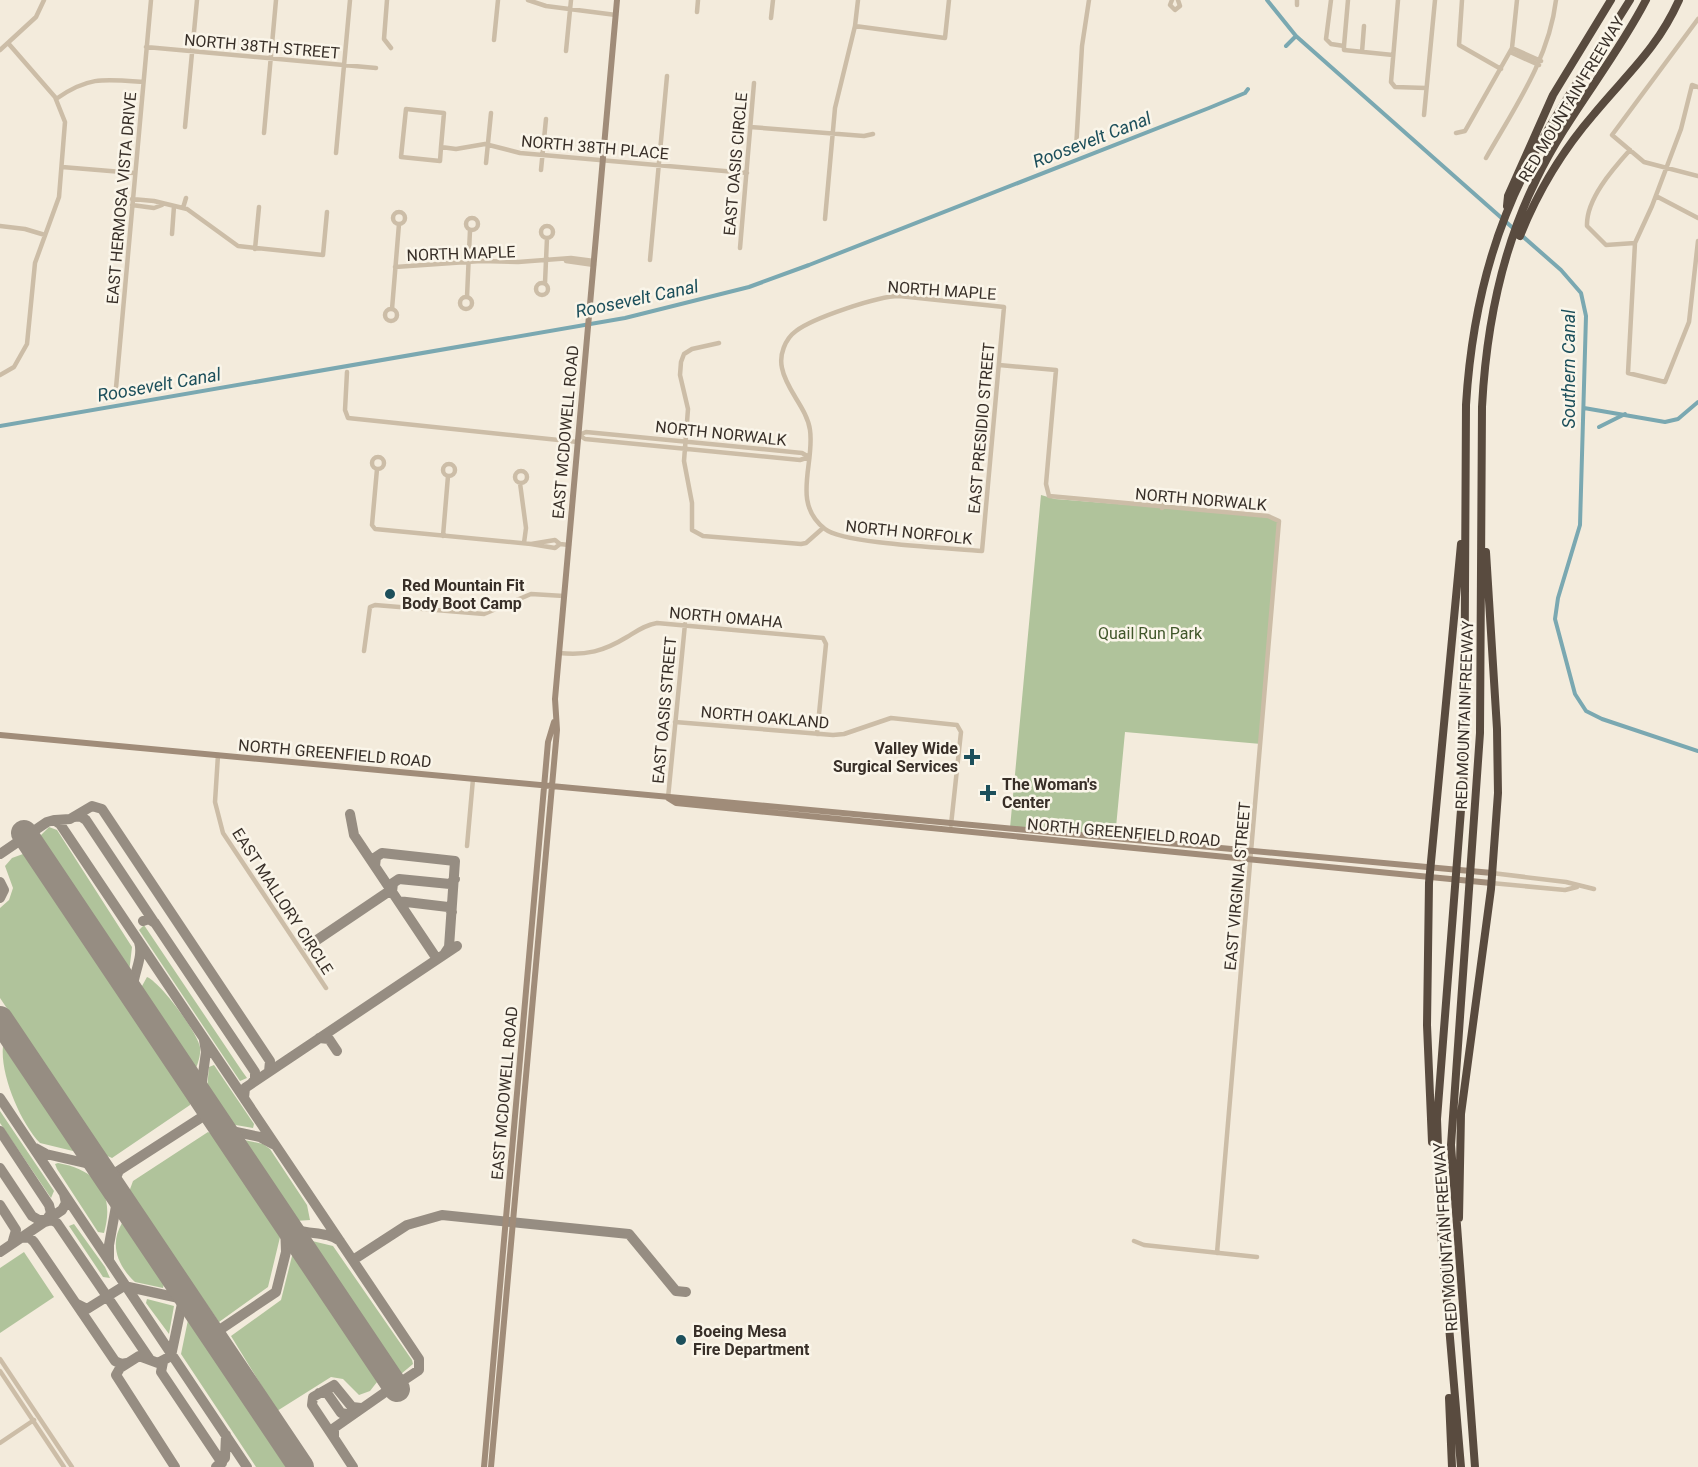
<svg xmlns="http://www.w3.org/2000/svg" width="1698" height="1467" viewBox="0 0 1698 1467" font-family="Roboto,sans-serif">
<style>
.green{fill:#b0c39b}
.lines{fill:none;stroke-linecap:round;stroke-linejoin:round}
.canal{stroke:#7aa8b1;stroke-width:4}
.taxiway{stroke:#968d82;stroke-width:10}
.runway{stroke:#968d82;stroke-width:26}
.street{stroke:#ccbda7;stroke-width:4.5}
.secondary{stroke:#a08c79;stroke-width:6}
.highway{stroke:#594b3f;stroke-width:8}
.poi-dot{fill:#1c4f5b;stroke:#faf5e9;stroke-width:2}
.labels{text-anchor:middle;stroke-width:5;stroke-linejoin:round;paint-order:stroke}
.street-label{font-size:16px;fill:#382f28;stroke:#faf5e9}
.poi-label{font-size:16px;font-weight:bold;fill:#382f28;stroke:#faf5e9;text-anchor:start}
.park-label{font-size:16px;fill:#41572b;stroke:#faf5e9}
.water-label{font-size:18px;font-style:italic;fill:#1c4f5b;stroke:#faf5e9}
</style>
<rect width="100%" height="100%" fill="#f3ebdc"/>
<!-- green -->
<path class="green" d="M 1041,495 L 1055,499 L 1268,516 L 1279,521 L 1261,744 L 1125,732 L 1115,838 L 1010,828 Z
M 49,827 L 57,830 L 132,947 L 129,973 L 40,840 L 40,836 Z
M 23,854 L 32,862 L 190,1099 L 190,1105 L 112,1158 L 105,1155 L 0,998 L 0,908 L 9,900 L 13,888 L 5,866 L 12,858 Z
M 144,925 L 242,1071 L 247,1078 L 240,1081 L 139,930 Z
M 147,977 C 161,983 197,1032 200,1047 C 201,1054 198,1064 195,1070 L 142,993 L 142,986 Z
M 3,1046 L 73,1148 L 73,1151 L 40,1143 C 20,1122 0,1074 3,1046 Z
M 214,1065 L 254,1124 L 253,1128 L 230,1124 L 207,1089 L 209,1067 Z
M 0,1111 L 54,1191 L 51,1198 L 0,1123 Z
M 208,1132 L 216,1136 L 281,1233 L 268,1287 L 219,1322 L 129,1192 L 133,1181 Z
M 244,1140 L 263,1144 L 270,1149 L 307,1205 L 310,1220 L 295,1221 L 244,1144 Z
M 58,1163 C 98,1170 115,1194 104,1233 L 98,1232 L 57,1169 L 55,1164 Z
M 122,1223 L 164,1284 L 163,1288 L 135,1282 C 118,1266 109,1245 122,1223 Z
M 74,1224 L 105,1267 L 110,1278 L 103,1277 L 69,1226 Z
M 308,1240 L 333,1246 L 412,1360 L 413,1364 L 401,1374 L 396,1371 Z
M 24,1252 L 54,1297 L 0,1333 L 0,1268 Z
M 293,1252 L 373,1370 L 377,1382 L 370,1391 L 359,1395 L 343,1379 L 331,1377 L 277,1411 L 231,1336 L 281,1300 Z
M 147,1299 L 174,1306 L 169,1334 L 146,1303 Z
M 188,1320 L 190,1322 L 286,1467 L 256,1467 L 181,1354 Z"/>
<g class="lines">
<!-- canal -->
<path class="canal" d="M 1267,0 L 1296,36 L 1514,229
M 1286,46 L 1296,36
M 1520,234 L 1561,270 L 1581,293 L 1586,316 L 1580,525 L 1558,598 L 1555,619 L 1575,694 L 1586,711 L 1602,719 L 1698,751
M 1584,408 L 1665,422 L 1678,419 L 1698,402
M 0,426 L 625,318 L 749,287 L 809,265 L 1209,108 L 1245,93 L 1248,89
M 1599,427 L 1625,414"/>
<!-- taxiway -->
<path class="taxiway" d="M 350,814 L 354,835 L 437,959
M 74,817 L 80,816 L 86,820 L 154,922
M 55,820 L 70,819 L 92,806 L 102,809 L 270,1061 L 269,1072
M 0,854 L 47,822 L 54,820 L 60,824 L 419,1359 L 419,1370 L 395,1386
M 375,866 L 376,857 L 382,853 L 455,861 L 449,947 L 445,953
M 0,882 L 4,890 L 0,898
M 392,892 L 393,883 L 399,879 L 450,884 L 455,879
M 398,901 L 448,907 L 452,912
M 143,921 L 149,919 L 155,923 L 255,1072 L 255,1079 L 251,1084
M 308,946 L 391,890
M 135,1000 C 127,981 145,961 139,942
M 0,1025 L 8,1032
M 319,1038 L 329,1039 L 337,1051
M 200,1096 L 206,1052 L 204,1040
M 0,1098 L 247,1467
M 244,1098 L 245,1088 L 457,946
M 202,1117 L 205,1110 L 203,1101
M 222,1129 L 260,1137 L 273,1144
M 0,1131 L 49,1205 L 51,1213 L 45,1222
M 35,1148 L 46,1154 L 98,1166 L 112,1175 L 202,1117 L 212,1118 L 217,1122
M 0,1168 L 32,1216 L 39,1220 L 47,1220
M 0,1205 L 16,1230 L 12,1244
M 45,1222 L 52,1220 L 57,1223 L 149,1358
M 285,1223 C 300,1237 324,1229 340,1241
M 21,1238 L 29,1237 L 34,1242 L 115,1361 L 121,1364 L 127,1363
M 0,1252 L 62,1210 L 66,1203 L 64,1194
M 109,1259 L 109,1245 L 118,1195 L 113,1182 L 118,1173
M 353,1260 L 407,1225 L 442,1215 L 629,1234 L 676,1291 L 686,1292
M 77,1304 L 87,1309 L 124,1286 L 188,1300
M 212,1335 L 276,1292 L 286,1252 L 285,1223
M 163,1362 L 161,1372 L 222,1463
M 319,1393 L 327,1393 L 341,1413 L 351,1415
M 334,1438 L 312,1405 L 313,1397 L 334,1385 L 352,1407 L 361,1408
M 175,1467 L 116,1375 L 120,1368 L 139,1356 L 158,1363 L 171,1356 L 184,1294
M 216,1467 L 225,1458 L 226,1435
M 353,1467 L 334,1438 L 334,1428 L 394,1386"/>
<!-- runway -->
<path class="runway" d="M 24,833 L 397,1389
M 0,1019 L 301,1467"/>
<!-- street -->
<path class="street" d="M 387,0 L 384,39 L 391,48
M 528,0 L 546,6 L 616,15
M 1172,0 L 1170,5 L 1175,10 L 1180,6 L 1178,0
M 1331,0 L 1326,39 L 1331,44 L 1344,46 L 1348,0
M 1398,0 L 1391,82 L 1395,87 L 1426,88
M 1462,0 L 1459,45 L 1501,69
M 1297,5 L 1297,0
M 697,12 L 698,0
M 771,18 L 773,0
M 1698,19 L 1612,135 L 1644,162 L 1698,176
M 855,26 L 945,38 L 949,0
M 494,40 L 498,0
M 1344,46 L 1344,50 L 1393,55
M 146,47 L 376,68
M 1512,48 L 1541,61
M 0,50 L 36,17 L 44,0
M 566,51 L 571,0
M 1362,52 L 1364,26
M 1510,52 L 1539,65
M 1698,87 L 1692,85 L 1681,129 L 1652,206 L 1635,243 L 1628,373 L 1665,382 L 1689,322 L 1698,241
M 56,99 C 88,76 105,79 143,82
M 1424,115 L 1435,0
M 185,127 L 197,0
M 750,127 L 864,136 L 873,134
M 264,133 L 276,0
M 1456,133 L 1465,131 L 1512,48 L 1517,0
M 441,147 L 444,113 L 406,109 L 401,157 L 440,161 L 441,147 L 456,149 L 485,144 L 520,153 L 747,173
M 1076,149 L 1082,46 L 1089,0
M 1630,150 C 1613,169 1586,199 1587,226 L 1606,245 L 1635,243
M 336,153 L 350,0
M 1486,158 C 1515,107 1549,59 1556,0
M 486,163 L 491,113
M 62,167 L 134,173
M 541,170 L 546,119
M 1656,196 L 1698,218
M 132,199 L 154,201 L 187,209 L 238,246 L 323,255 L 327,212
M 132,205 L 154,208 L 162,205
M 183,208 L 186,198
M393 218a6 6 0 1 1 12 0a6 6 0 1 1-12 0Z
M466 224a6 6 0 1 1 12 0a6 6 0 1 1-12 0Z
M 825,219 L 835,108 L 855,26 L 858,0
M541 232a6 6 0 1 1 12 0a6 6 0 1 1-12 0Z
M 0,226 L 25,229 L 45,235
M 172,234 L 174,206
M 740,248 L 754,83
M 255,249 L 259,207
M 650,260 L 667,76
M 566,261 L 594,265
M 395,267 L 481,261 L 518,262 L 571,258 L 594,261
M536 289a6 6 0 1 1 12 0a6 6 0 1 1-12 0Z
M 545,283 L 547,238
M 899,296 L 1004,307 L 982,551 C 952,548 843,544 825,529 C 791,503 815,464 810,430 C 807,408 786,390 782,368 C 779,355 785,339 796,331 C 813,318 878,296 899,296 Z
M460 303a6 6 0 1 1 12 0a6 6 0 1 1-12 0Z
M 467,297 L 470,230
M385 315a6 6 0 1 1 12 0a6 6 0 1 1-12 0Z
M 392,309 L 399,224
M 719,343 L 692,349 L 684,354 L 681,362 L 680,375 L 688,409 L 684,461 L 692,503 L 692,530 L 703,536 L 801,544 L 806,543 L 823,528
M 999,365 L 1056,370 L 1046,484 L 1049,496 L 1268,516 L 1279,521 L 1217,1253
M 347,372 L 345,410 L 348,418 L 578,442
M 0,375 L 14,367 L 27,344 L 35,263 L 59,197 L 65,122 L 55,97 L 8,43
M 115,399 L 151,0
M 579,435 L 585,439 L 800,460 L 809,457
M 579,435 L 586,432 L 802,453 L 809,457
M372 463a6 6 0 1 1 12 0a6 6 0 1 1-12 0Z
M443 470a6 6 0 1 1 12 0a6 6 0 1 1-12 0Z
M 377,469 L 372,525 L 375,529 L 531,544
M515 477a6 6 0 1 1 12 0a6 6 0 1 1-12 0Z
M 520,483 L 526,528 L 524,543
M 1162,508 L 1164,491
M 443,536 L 448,476
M 560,544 L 555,548 L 531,544 L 555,540 L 560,544 L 569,545
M 364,651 L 370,607 L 375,605 L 484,614 L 531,594 L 564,596
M 559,653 C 586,656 604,651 627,637 C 637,631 645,625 657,623 L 823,638 L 826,644 L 817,734
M 675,722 L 833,735 L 844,734 L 891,718 L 957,725 L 961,732 L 951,825
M 218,755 L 215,802 L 223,833 L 326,988
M 668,798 L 685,624
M 467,846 L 473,779
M 1492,873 L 1566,882 L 1594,889
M 1491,883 L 1565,890 L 1577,887
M 1134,1241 L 1144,1245 L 1257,1257
M 0,1359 L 72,1467
M 0,1371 L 64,1467
M 0,1443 L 34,1420"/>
<!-- secondary -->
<path class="secondary" d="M 0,735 L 1492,873
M 668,798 L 676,803 L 1491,883
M 484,1467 L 548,742 L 554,722
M 491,1467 L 557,730 L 555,699 L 617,0"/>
<!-- highway -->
<path class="highway" d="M 1507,206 L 1508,196 L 1553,95 L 1611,0
M 1520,236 C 1538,191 1562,151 1594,114 C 1627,74 1657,49 1679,0
M 1432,1142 L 1427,1025 L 1429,883 L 1461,544
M 1459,1218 L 1461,1114 L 1491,889 L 1498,793 L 1497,729 L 1486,552
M 1449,1398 L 1452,1467
M 1461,1467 L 1441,1232 L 1437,1119 L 1464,771 L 1466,405 C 1471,323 1488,245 1525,172 C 1555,112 1595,57 1630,0
M 1475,1467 L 1451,1145 L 1480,733 L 1482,407 C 1486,330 1502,248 1537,178 C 1567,116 1614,62 1646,0"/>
</g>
<!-- markers -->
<g class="poi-dot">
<circle cx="390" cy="594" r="6"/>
<path d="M969 748h6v6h6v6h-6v6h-6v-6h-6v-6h6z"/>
<path d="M985 784h6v6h6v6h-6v6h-6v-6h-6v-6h6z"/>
<circle cx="681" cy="1340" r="6"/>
</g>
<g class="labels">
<!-- street labels -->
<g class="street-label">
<text transform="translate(262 46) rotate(5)" y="6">NORTH 38TH STREET</text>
<text transform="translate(1571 99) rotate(-59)" y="6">RED MOUNTAIN FREEWAY</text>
<text transform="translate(595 147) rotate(5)" y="6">NORTH 38TH PLACE</text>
<text transform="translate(735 164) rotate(-85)" y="6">EAST OASIS CIRCLE</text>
<text transform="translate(121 198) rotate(-85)" y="6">EAST HERMOSA VISTA DRIVE</text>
<text transform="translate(461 253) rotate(-2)" y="6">NORTH MAPLE</text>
<text transform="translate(942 290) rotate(4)" y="6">NORTH MAPLE</text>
<text transform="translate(981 428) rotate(-85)" y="6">EAST PRESIDIO STREET</text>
<text transform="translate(565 432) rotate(-85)" y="6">EAST MCDOWELL ROAD</text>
<text transform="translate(721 433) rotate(6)" y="6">NORTH NORWALK</text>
<text transform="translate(1201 499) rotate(5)" y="6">NORTH NORWALK</text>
<text transform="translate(909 532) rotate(6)" y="6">NORTH NORFOLK</text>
<text transform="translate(726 617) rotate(5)" y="6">NORTH OMAHA</text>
<text transform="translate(664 710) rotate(-85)" y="6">EAST OASIS STREET</text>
<text transform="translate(1464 715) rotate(-88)" y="6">RED MOUNTAIN FREEWAY</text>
<text transform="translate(765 717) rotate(5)" y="6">NORTH OAKLAND</text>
<text transform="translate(335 753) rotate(5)" y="6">NORTH GREENFIELD ROAD</text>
<text transform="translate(1124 832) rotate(5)" y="6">NORTH GREENFIELD ROAD</text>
<text transform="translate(1237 886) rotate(-85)" y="6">EAST VIRGINIA STREET</text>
<text transform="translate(283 901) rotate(57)" y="6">EAST MALLORY CIRCLE</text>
<text transform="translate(504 1093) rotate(-85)" y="6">EAST MCDOWELL ROAD</text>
<text transform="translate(1445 1237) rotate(-94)" y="6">RED MOUNTAIN FREEWAY</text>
</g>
<!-- poi labels -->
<g class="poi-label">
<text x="402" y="591">Red Mountain Fit<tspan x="402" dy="18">Body Boot Camp</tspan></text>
<text x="958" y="754" text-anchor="end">Valley Wide<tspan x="958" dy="18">Surgical Services</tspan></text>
<text x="1002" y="790">The Woman's<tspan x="1002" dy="18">Center</tspan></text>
<text x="693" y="1337">Boeing Mesa<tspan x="693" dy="18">Fire Department</tspan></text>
</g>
<!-- park labels -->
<g class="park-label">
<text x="1150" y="639">Quail Run Park</text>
</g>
<!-- water labels -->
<g class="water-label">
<text transform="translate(1092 140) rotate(-21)" y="6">Roosevelt Canal</text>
<text transform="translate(637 299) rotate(-12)" y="6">Roosevelt Canal</text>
<text transform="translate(1569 369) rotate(-90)" y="6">Southern Canal</text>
<text transform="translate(159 385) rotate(-10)" y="6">Roosevelt Canal</text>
</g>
</g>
</svg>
